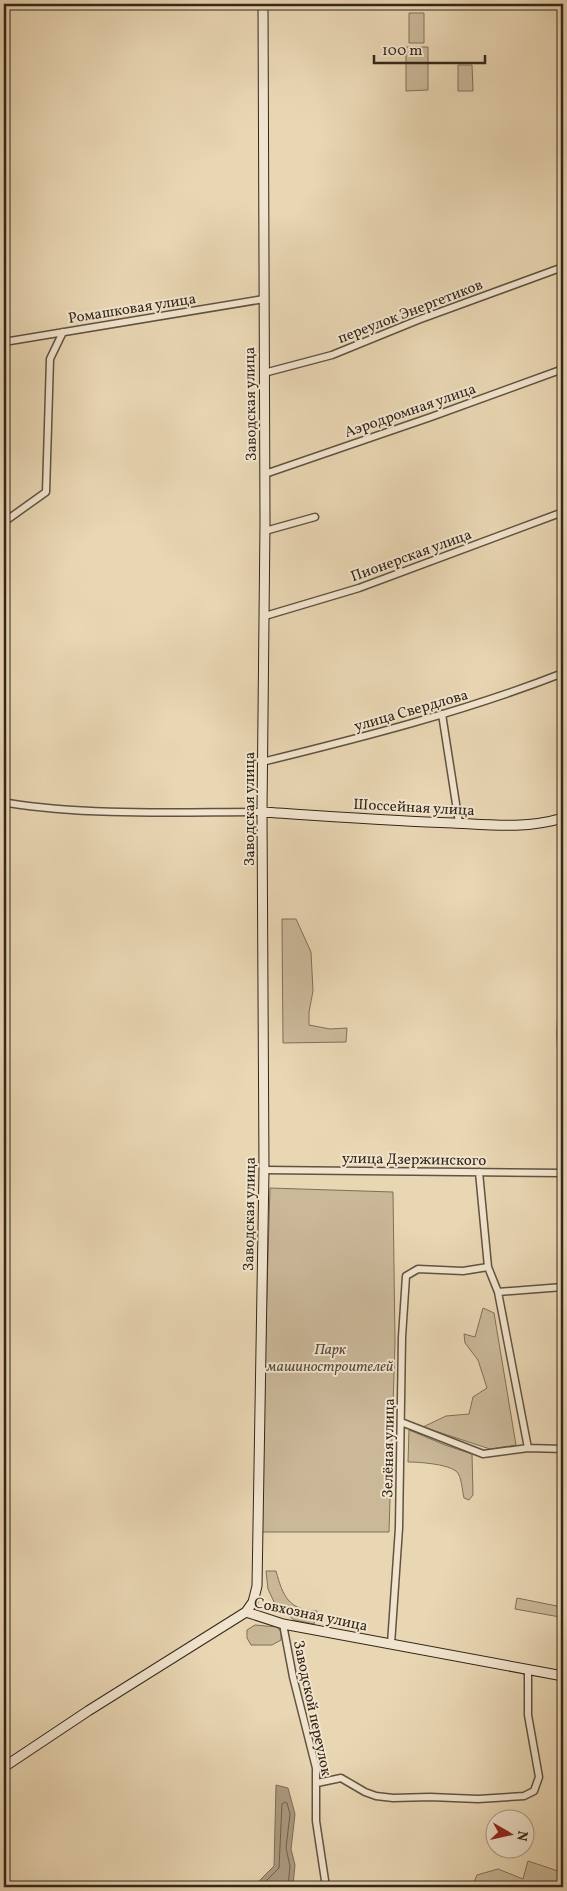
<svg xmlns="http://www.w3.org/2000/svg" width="567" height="1891" viewBox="0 0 567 1891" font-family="Vollkorn,serif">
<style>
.green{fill:#cab899;stroke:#7e7059}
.water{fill:#ab9a7f;stroke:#7b6c56}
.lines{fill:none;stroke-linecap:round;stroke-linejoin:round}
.shore{stroke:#6e604c;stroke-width:1}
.street-casing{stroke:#605340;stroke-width:9}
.secondary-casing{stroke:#322719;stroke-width:11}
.street{stroke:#f1e4ce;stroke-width:6}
.secondary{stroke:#f1e4ce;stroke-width:9}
.labels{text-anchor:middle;stroke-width:4;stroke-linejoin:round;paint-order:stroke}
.street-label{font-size:15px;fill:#322719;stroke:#f1e4ce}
.park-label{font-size:15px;font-style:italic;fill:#584b39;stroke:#f1e4ce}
</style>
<rect width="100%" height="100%" fill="#e9d6b3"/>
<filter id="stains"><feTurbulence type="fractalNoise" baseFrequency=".004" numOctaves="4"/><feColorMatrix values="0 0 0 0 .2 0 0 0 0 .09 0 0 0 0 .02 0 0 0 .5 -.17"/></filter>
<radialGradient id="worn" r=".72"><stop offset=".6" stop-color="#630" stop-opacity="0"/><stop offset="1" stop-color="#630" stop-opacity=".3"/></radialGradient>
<!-- green -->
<path class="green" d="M 409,13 L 424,13 L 424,43 L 409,43 Z
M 406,47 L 428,47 L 428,90 L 406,91 Z
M 458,65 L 472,65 L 473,91 L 458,91 Z
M 282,919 L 296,919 L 311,952 L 313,991 L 309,1012 L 309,1025 L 330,1029 L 347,1028 L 346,1042 L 283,1043 Z
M 270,1188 L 393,1192 L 395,1342 L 389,1532 L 260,1532 Z
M 483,1308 L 494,1313 L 516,1445 L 490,1449 L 423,1427 L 446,1416 L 469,1414 L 473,1397 L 487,1388 L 478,1360 L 465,1343 L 464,1334 L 475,1337 Z
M 409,1430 L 445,1445 L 472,1454 L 473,1495 L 469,1500 L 464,1498 C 462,1491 462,1476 456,1471 C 447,1464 419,1462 408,1462 Z
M 266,1571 L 276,1571 C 283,1596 288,1610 317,1611 L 314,1624 L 294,1620 L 275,1604 L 268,1589 Z
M 517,1598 L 562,1607 L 560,1617 L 515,1609 Z
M 255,1625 L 277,1627 L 281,1632 L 281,1640 L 272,1645 L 251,1645 L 247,1638 L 247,1630 Z
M 528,1861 L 558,1871 L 563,1876 L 563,1887 L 472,1887 L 477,1875 L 498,1869 L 523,1879 Z"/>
<!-- water -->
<path class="water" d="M 276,1785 L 288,1788 L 295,1814 L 291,1849 L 295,1865 L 293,1885 L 291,1887 L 258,1887 L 260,1880 L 274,1866 Z"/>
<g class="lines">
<!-- shore -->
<path class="shore" d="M 263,1887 L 265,1882 L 279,1868 L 282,1804 L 285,1802 L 287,1803 L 290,1814 L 286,1848 L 290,1866 L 288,1887"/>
<defs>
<path id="street" d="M 4,342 L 264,299
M 264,373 L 332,355 L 418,320 L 563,267
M 265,474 L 431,417 L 563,369
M 4,522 L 46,492 L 50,359 L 63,332
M 265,531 L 315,517
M 265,616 L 359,588 L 563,512
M 442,714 L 459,823
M 262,762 C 364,737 466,711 563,673
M 4,799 L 8,803 C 89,816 179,812 262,812
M 563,973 L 561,1033 L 563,1098
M 264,1170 L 563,1173
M 479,1172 L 488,1267 L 498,1292 L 528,1448
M 498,1292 L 563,1287
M 401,1422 L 483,1454 L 528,1448 L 563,1449
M 283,1624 L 293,1677 L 316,1768 L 316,1821 L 326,1887
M 391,1644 L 399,1528 L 402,1337 L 406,1276 L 418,1269 L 463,1271 L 488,1267
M 317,1783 L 341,1778 L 365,1792 L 376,1796 L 393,1798 L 430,1797 L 478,1799 L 524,1796 L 534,1791 L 539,1777 L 528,1715 L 528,1670"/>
<path id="secondary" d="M 262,812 C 326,816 389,821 453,823 C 492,825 526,829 563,818
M 246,1612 L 283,1624 L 563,1676
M 4,1767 L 88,1711 L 246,1612 L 253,1602 L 257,1586 L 264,1170 L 262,812 L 265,523 L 263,4"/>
</defs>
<!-- street casing -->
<use href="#street" class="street-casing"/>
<!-- secondary casing -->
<use href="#secondary" class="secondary-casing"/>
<!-- street -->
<use href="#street" class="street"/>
<!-- secondary -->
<use href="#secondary" class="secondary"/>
</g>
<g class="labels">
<!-- street labels -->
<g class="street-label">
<text transform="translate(132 308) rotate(-9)" y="5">Ромашковая улица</text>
<text transform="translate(410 311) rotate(-21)" y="5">переулок Энергетиков</text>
<text transform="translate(250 404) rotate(-91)" y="5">Заводская улица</text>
<text transform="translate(410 410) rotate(-19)" y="5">Аэродромная улица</text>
<text transform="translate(411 555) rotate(-20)" y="5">Пионерская улица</text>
<text transform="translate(411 710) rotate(-16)" y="5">улица Свердлова</text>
<text transform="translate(414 807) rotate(3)" y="5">Шоссейная улица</text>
<text transform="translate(249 809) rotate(-90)" y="5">Заводская улица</text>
<text transform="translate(414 1159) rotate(1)" y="5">улица Дзержинского</text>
<text transform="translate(249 1214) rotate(-89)" y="5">Заводская улица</text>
<text transform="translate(388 1448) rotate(-89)" y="5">Зелёная улица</text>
<text transform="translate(311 1614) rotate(12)" y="5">Совхозная улица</text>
<text transform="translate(313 1708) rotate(78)" y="5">Заводской переулок</text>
</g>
<!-- park labels -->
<g class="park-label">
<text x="330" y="1354">Парк<tspan x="330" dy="17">машиностроителей</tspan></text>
</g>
</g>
<!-- margin -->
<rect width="567" height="1891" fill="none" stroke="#e9d6b3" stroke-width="20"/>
<rect x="5" y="5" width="557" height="1881" fill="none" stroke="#322719" stroke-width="2.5"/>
<rect x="10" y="10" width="547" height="1871" fill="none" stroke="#322719"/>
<!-- north arrow -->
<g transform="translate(510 1834) rotate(99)"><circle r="24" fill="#f1e4ce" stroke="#a59886"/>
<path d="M0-4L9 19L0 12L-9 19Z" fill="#8f2418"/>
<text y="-8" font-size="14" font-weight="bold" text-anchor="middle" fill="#322719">N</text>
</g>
<!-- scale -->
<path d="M374 55v8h111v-8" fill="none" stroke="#322719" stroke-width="2.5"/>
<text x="382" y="55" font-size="15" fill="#322719" stroke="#f1e4ce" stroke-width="4" paint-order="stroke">100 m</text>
<rect width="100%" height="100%" filter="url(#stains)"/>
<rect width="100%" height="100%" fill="url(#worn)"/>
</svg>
